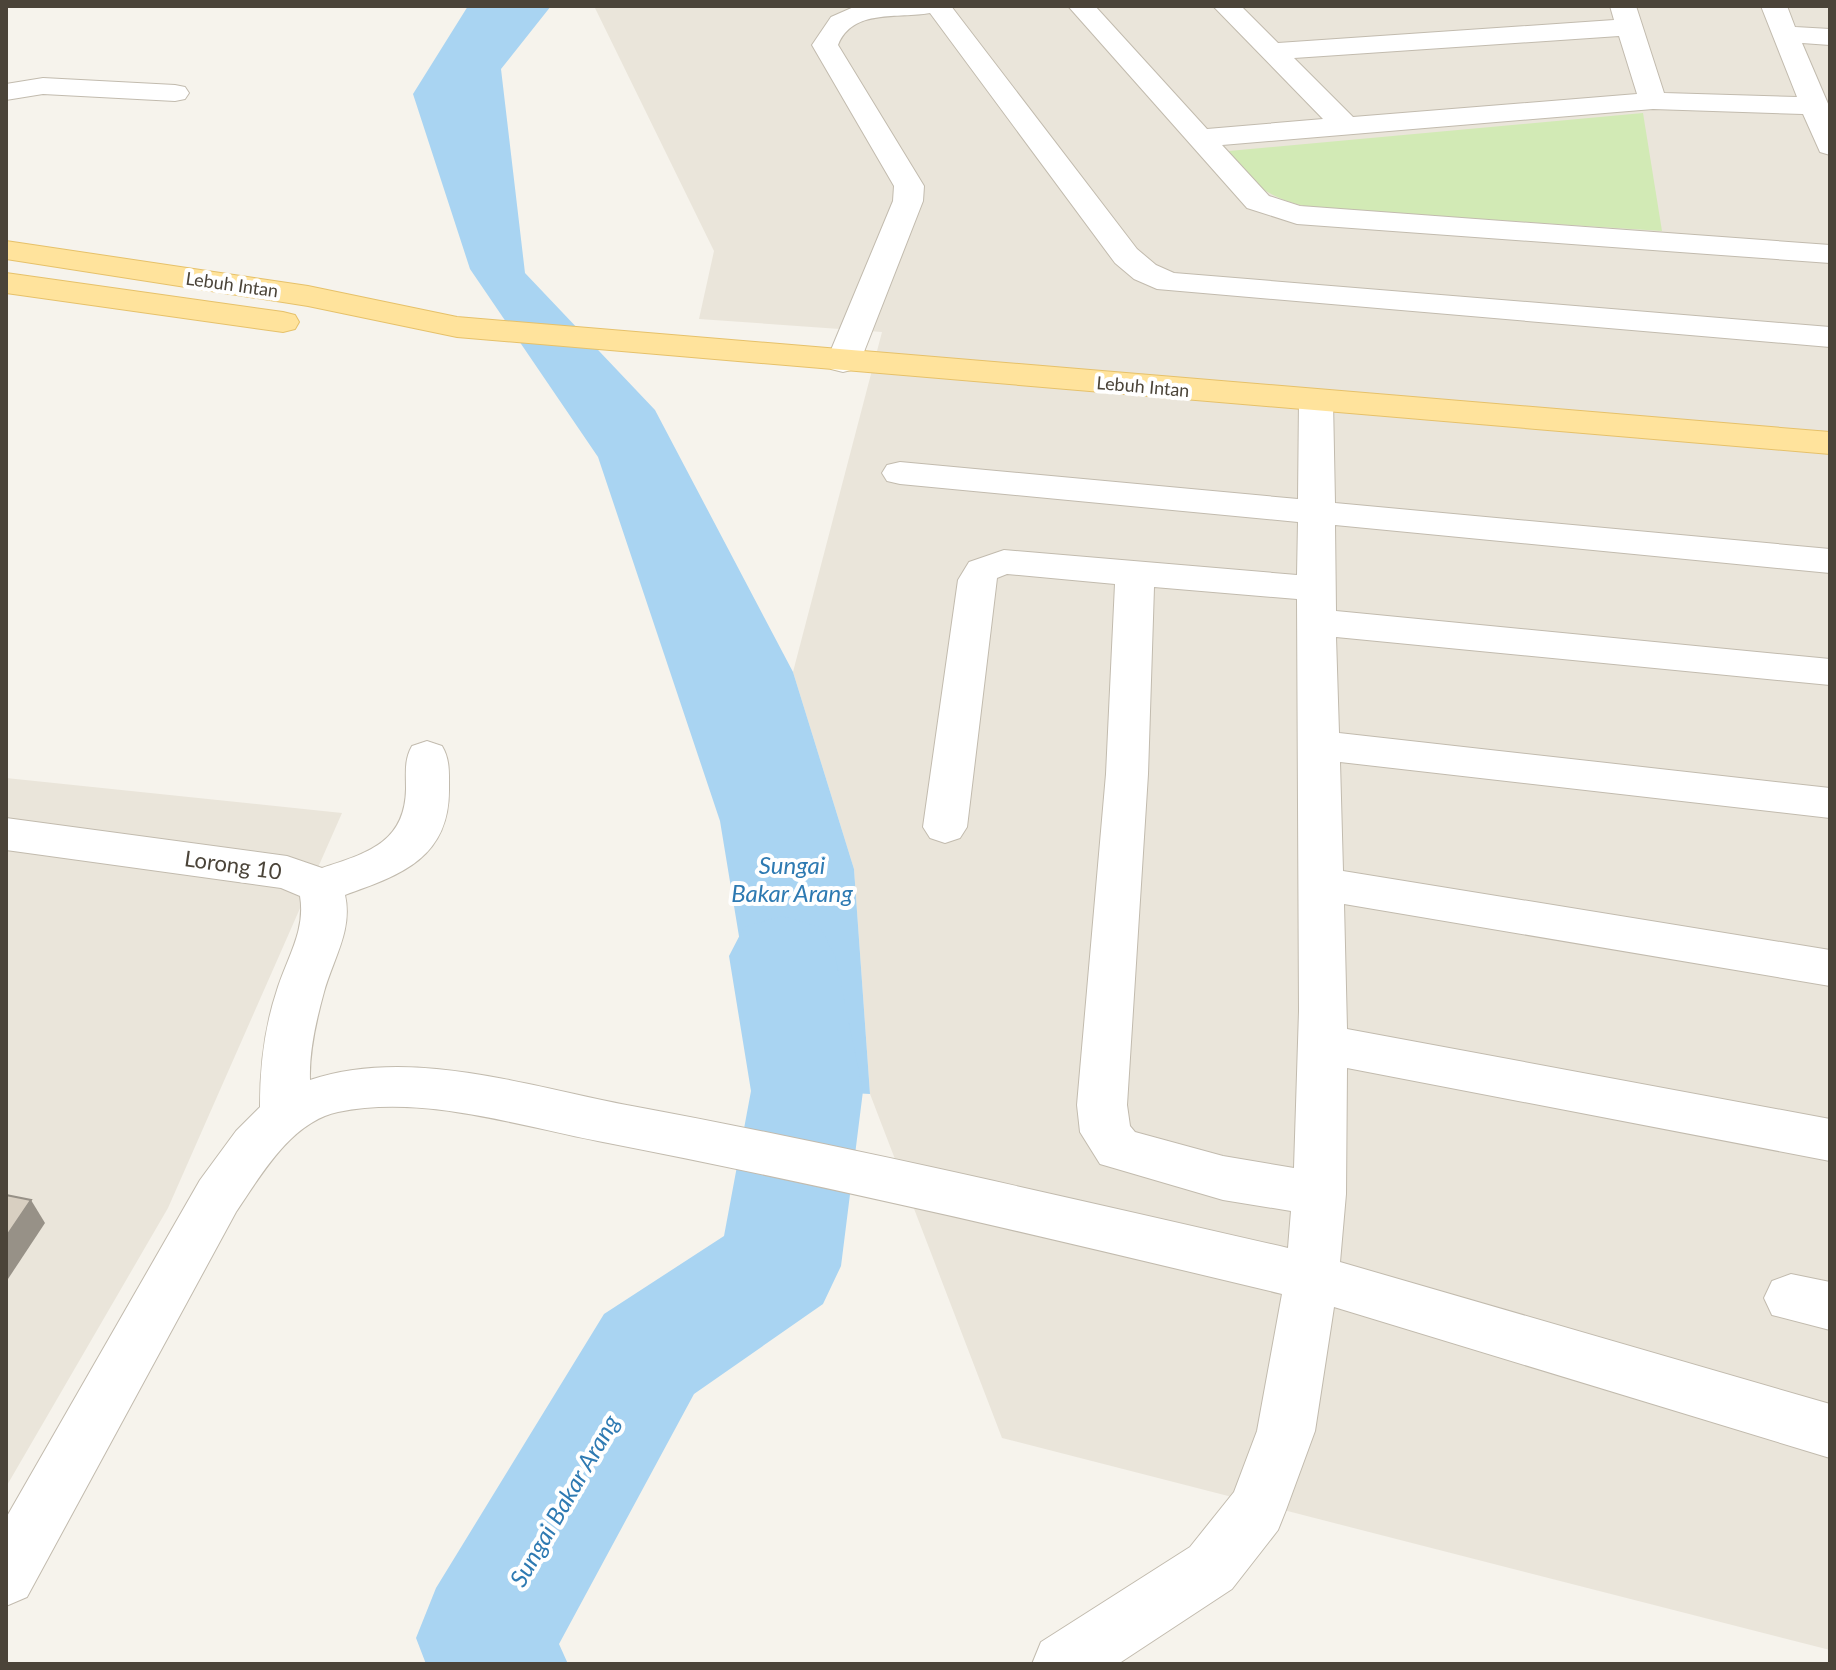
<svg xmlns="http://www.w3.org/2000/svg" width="1836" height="1670" viewBox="0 0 1836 1670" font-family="Lato,sans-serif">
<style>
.residential{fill:#eae5da}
.green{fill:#d2eab5}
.water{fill:#a9d4f2}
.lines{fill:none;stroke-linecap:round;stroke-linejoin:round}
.river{fill:#a9d4f2;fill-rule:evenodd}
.minor-casing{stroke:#c2bbae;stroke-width:2}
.major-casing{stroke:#e6c16a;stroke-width:2}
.minor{fill:#fff;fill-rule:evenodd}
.major{fill:#ffe39c;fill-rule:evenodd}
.shaded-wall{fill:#979187}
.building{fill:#d8cfc1;stroke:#979187;stroke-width:2}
.labels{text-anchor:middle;stroke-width:8;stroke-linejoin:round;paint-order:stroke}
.far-street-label{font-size:18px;fill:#4b4439;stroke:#fff}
.street-label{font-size:22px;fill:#4b4439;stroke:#fff}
.water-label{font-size:24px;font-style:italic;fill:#2e7ab2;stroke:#fff}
</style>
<rect width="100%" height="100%" fill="#f6f3ec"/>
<!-- residential -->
<path class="residential" d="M 636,6 L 1830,6 L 1830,1650 L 1002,1438 L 870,1094 L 854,869 L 793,672 L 882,332 L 699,319 L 714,251 L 595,8 Z
M 6,778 L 342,813 L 168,1208 L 6,1487 Z"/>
<!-- green -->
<path class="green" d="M 1643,113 L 1662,231 L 1314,208 C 1277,201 1246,186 1229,151 Z"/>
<!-- water -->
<path class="water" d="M 468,6 L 551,6 L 501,69 L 525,273 L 655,410 L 793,672 L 854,869 L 870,1094 L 764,1088 L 720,821 L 598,457 L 470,269 L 413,94 Z"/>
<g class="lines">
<!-- river -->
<path class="river" d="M 782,916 L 820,927 L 835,956 L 863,1091 L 841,1266 L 823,1304 L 694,1394 L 559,1644 L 568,1664 L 426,1664 L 416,1638 L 436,1588 L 604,1314 L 724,1236 L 751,1091 L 729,956 L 744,927 Z"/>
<defs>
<path id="minor" d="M 856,6 L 951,6 L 1137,249 L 1156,265 L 1174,273 L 1830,327 L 1830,347 L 1157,289 L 1134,279 L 1115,263 L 930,13 C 898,19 853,8 838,45 L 924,186 L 923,201 L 860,362 L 855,369 L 843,372 L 831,369 L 826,362 L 893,201 L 894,186 L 812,45 L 831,17 Z
M 1068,6 L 1095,6 L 1207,129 L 1323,119 L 1213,6 L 1241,6 L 1278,43 L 1614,20 L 1610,6 L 1636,6 L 1664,93 L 1797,97 L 1761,6 L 1787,6 L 1795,27 L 1830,29 L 1830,45 L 1802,43 L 1829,106 L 1830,155 L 1820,152 L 1803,114 L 1653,109 L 1222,145 L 1269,196 L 1300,206 L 1830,245 L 1830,263 L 1297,224 L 1247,208 ZM 1619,36 L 1637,94 L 1353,117 L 1294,58 Z
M 43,78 L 175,85 L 185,87 L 189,93 L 185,99 L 175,101 L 43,94 L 6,100 L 6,84 Z
M 1316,391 L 1328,394 L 1333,401 L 1335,503 L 1830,549 L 1830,573 L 1335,525 L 1336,611 L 1830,659 L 1830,685 L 1336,637 L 1339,733 L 1830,788 L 1830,818 L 1340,762 L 1343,871 L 1830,950 L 1830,986 L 1344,904 L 1347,1029 L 1830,1119 L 1830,1161 L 1347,1068 L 1346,1194 L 1340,1262 L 1830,1404 L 1830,1458 L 1334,1307 L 1315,1431 L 1286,1510 L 1278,1530 L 1232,1589 L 1118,1664 L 1032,1664 L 1041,1642 L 1190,1547 L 1234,1492 L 1257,1431 L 1282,1294 C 1058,1240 834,1187 608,1143 C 522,1127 425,1094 338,1112 C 291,1122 261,1175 236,1212 L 27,1597 L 6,1606 L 6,1518 L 200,1180 L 236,1131 L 260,1107 C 260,1067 264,1029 277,990 C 287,958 306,930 300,896 L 281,888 L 6,850 L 6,818 L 287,856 L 322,868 C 367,853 405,843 406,789 C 406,773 404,760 412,746 L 427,741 L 442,746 C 450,759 449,773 449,788 C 450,858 401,875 345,895 C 353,930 333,959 324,992 C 316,1021 309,1051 310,1080 C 411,1046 530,1087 632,1106 C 852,1147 1070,1198 1288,1248 L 1291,1211 L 1223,1200 L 1100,1164 L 1080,1132 L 1077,1105 L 1106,774 L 1115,584 L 1007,574 L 997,578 L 967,827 L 960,838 L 945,843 L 930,838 L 923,827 L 958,580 L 969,562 L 1004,550 L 1297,575 L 1298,522 L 900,484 L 887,481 L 882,473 L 887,465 L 900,462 L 1298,499 L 1299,401 L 1304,394 ZM 1154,587 L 1297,599 L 1299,1011 L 1294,1168 L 1223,1156 L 1135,1132 L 1130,1126 L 1127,1105 L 1148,774 Z
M 1791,1274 L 1830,1282 L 1830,1330 L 1772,1315 L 1764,1298 L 1772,1281 Z"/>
<path id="major" d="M 6,241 L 308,286 L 457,317 L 1830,432 L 1830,454 L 457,337 L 308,306 L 6,259 Z
M 6,273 L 283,312 L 295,315 L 299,322 L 295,329 L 283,332 L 6,293 Z"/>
</defs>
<!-- minor casing -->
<use href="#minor" class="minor-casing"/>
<!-- major casing -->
<use href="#major" class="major-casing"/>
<!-- minor -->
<use href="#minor" class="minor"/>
<!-- major -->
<use href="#major" class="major"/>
</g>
<!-- shaded-wall -->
<path class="shaded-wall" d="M 31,1200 L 45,1223 L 6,1282 L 6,1237 Z"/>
<!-- building -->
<path class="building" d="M 6,1195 L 31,1200 L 6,1237 Z"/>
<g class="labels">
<!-- far-street labels -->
<g class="far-street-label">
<text transform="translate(232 285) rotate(8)" y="6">Lebuh Intan</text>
<text transform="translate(1143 387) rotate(5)" y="6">Lebuh Intan</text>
</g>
<!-- street labels -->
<g class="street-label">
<text transform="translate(233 865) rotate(8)" y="8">Lorong 10</text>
</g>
<!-- water labels -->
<g class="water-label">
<text x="792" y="874">Sungai<tspan x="792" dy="28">Bakar Arang</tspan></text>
<text transform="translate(565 1501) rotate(-60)" y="8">Sungai Bakar Arang</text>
</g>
</g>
<!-- border -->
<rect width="1836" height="1670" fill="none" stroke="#4b4439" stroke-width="16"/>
</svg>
